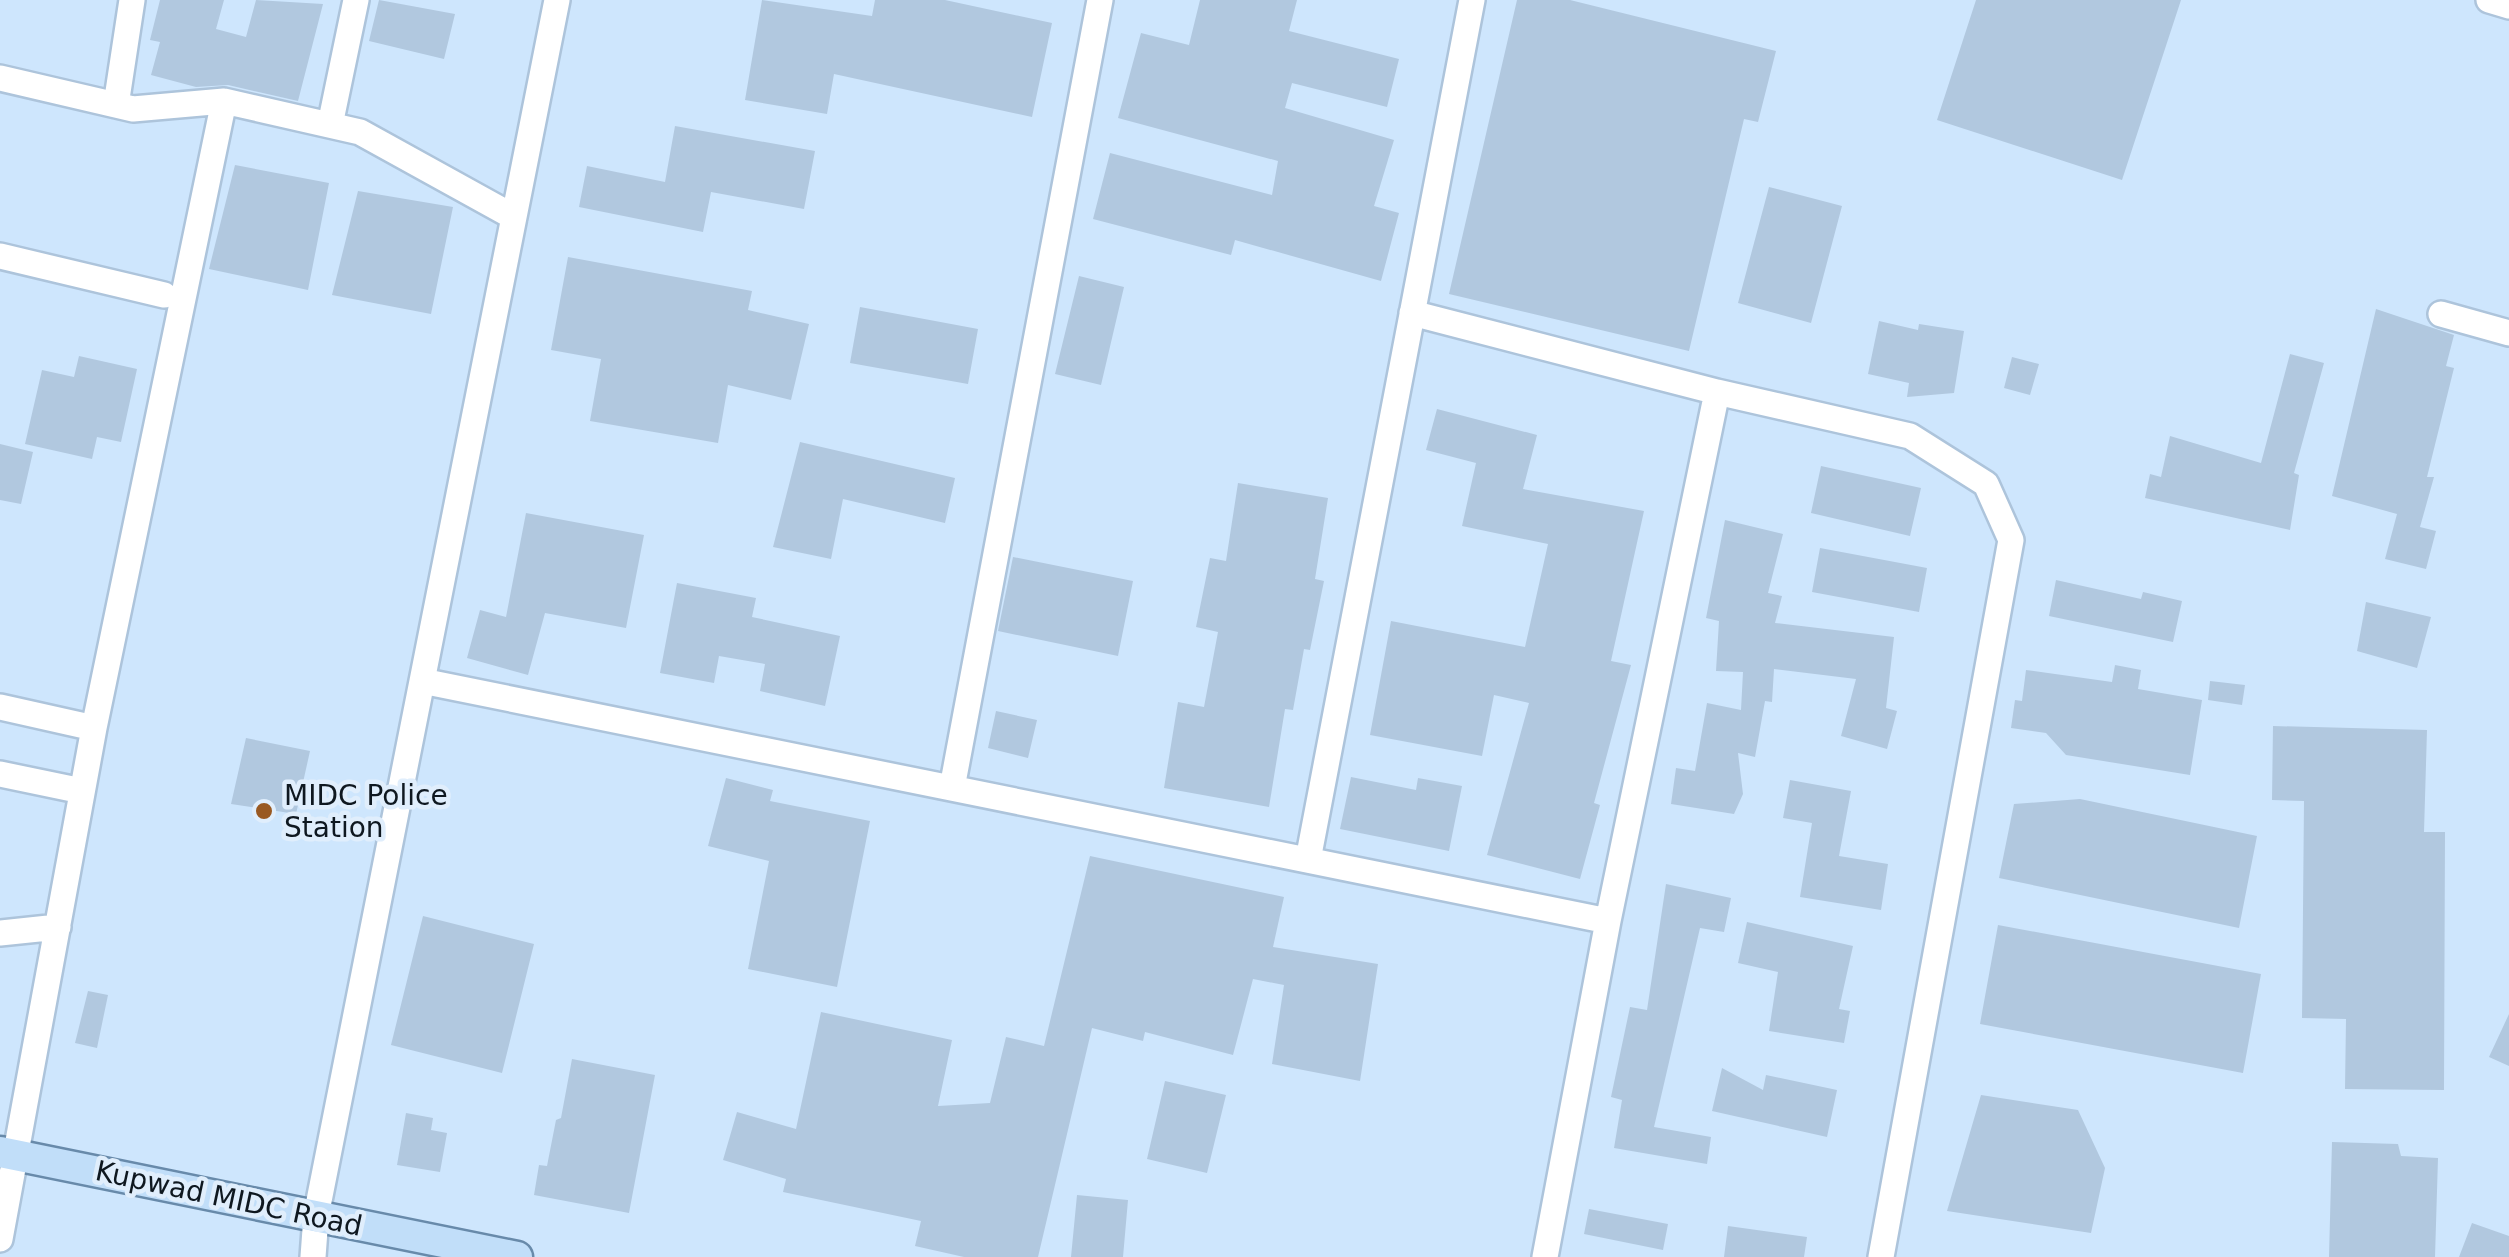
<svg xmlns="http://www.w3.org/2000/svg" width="2509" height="1257" viewBox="0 0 2509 1257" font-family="'DejaVu Sans',sans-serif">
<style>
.built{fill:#cee6fd}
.building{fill:#b1c8df}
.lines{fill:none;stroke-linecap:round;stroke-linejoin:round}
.minor-casing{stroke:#adc4db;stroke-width:30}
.major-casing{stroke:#688aaa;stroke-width:35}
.minor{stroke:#fff;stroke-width:25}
.major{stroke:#c1def9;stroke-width:30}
.poi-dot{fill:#995922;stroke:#e0eefc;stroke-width:4}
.labels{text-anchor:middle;stroke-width:9;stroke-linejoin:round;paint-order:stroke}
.poi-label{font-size:28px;fill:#0f1820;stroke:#e0eefc;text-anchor:start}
.street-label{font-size:28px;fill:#0f1820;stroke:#e0eefc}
</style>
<rect width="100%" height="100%" fill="#e0eefc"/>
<!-- built -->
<path class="built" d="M 0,0 L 2509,0 L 2509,1257 L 0,1257 Z"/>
<!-- building -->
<path class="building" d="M 160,0 L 224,0 L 216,29 L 246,37 L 256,0 L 323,4 L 298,101 L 228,85 L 196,87 L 151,75 L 160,42 L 150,40 Z
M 379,0 L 455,14 L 444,59 L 369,41 Z
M 762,0 L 872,16 L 875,0 L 945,0 L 1052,23 L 1032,117 L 834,74 L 827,114 L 745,100 Z
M 1200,0 L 1297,0 L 1289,31 L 1399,59 L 1387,107 L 1292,83 L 1285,108 L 1394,140 L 1374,206 L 1399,213 L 1381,281 L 1235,240 L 1231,255 L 1093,219 L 1110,153 L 1272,195 L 1278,161 L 1118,118 L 1141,33 L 1189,45 Z
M 1517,0 L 1570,0 L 1776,51 L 1758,122 L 1744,119 L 1689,351 L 1449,294 Z
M 1976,0 L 2181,0 L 2122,180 L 1937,120 Z
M 675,126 L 815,151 L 804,209 L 711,192 L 703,232 L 579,207 L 587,166 L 665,182 Z
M 235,165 L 329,183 L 308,290 L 209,269 Z
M 1769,187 L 1842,206 L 1811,323 L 1738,303 Z
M 358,191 L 453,207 L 431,314 L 332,295 Z
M 568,257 L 752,291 L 748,310 L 809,324 L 791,400 L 728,385 L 718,443 L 590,421 L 601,359 L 551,350 Z
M 1079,276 L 1124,287 L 1101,385 L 1055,374 Z
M 860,307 L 978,329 L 968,384 L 850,363 Z
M 2376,309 L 2454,335 L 2446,366 L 2454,368 L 2427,477 L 2434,477 L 2420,527 L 2436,531 L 2426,569 L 2385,559 L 2397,514 L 2332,496 Z
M 1879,321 L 1918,330 L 1919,324 L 1964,331 L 1954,393 L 1907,397 L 1909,383 L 1868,374 Z
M 2290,354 L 2324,363 L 2294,473 L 2299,475 L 2290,530 L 2145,498 L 2150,474 L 2161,477 L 2170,436 L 2261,463 Z
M 79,356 L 137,369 L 121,442 L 97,437 L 92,459 L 25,444 L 42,370 L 74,377 Z
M 2012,357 L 2039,364 L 2030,395 L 2004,388 Z
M 1437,409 L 1537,435 L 1523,489 L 1644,511 L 1611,661 L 1631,665 L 1594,803 L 1600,805 L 1580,879 L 1487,855 L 1529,703 L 1494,695 L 1482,756 L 1370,735 L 1391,621 L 1525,647 L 1548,544 L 1462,526 L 1476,463 L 1426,450 Z
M 800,442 L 955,478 L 945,523 L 843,499 L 831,559 L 773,547 Z
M 0,444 L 33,452 L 21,504 L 0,500 Z
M 1821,466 L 1921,488 L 1910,536 L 1811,513 Z
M 1238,483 L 1328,498 L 1315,579 L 1324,581 L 1310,650 L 1304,649 L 1293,710 L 1285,709 L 1269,807 L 1164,788 L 1178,702 L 1204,707 L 1218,632 L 1196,627 L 1210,558 L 1226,561 Z
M 526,513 L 644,535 L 626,628 L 545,613 L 528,675 L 467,658 L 480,610 L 506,617 Z
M 1725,520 L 1783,534 L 1768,593 L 1782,596 L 1775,623 L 1894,637 L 1886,708 L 1897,711 L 1887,749 L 1841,736 L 1856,679 L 1774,669 L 1772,702 L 1765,701 L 1755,757 L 1738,753 L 1743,794 L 1734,814 L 1671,804 L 1676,768 L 1695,771 L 1707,703 L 1741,710 L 1743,672 L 1716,671 L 1719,621 L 1706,618 Z
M 1820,548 L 1927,568 L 1919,612 L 1812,592 Z
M 1013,557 L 1133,581 L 1118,656 L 998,631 Z
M 2056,580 L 2141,599 L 2143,592 L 2182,601 L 2173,642 L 2049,616 Z
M 677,583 L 756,598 L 752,617 L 840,636 L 825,706 L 760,691 L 765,664 L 719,656 L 714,683 L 660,673 Z
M 2366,602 L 2431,617 L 2417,668 L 2357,651 Z
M 2115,665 L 2141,670 L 2138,689 L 2202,700 L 2190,775 L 2066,755 L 2046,733 L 2011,728 L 2015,700 L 2022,701 L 2026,670 L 2112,682 Z
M 2210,681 L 2245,685 L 2242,705 L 2208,700 Z
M 996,711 L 1037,720 L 1028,758 L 988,748 Z
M 2273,726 L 2427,730 L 2424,832 L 2445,832 L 2444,1090 L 2345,1089 L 2346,1019 L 2302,1018 L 2304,801 L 2272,800 Z
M 246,738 L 310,751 L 296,814 L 231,804 Z
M 1351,777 L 1416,790 L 1418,778 L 1462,786 L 1449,851 L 1340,829 Z
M 726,778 L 773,790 L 770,801 L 870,821 L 837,987 L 748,969 L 769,861 L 708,846 Z
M 1790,780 L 1851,791 L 1839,856 L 1888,864 L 1881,910 L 1800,897 L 1812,823 L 1783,818 Z
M 2080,799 L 2257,836 L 2239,928 L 1999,878 L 2014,804 Z
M 1090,856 L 1284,897 L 1273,947 L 1378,964 L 1360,1081 L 1272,1064 L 1284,985 L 1253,979 L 1233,1055 L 1145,1032 L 1143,1041 L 1092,1028 L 1038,1257 L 964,1257 L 915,1246 L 921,1221 L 783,1192 L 786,1179 L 723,1160 L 737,1112 L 796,1129 L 821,1012 L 952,1040 L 938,1106 L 990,1103 L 1006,1037 L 1044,1046 Z
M 1666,884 L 1731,898 L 1724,932 L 1700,928 L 1654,1127 L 1711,1137 L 1707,1164 L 1614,1148 L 1622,1100 L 1611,1097 L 1630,1007 L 1647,1010 Z
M 423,916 L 534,944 L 502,1073 L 391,1045 Z
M 1747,922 L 1853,946 L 1839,1009 L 1850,1011 L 1844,1043 L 1769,1031 L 1778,972 L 1738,963 Z
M 1998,925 L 2261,974 L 2243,1073 L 1980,1024 Z
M 88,991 L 108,995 L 97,1048 L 75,1043 Z
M 2509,1014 L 2509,1066 L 2489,1057 Z
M 572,1059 L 655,1075 L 629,1213 L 534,1195 L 539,1165 L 547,1166 L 556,1120 L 561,1118 Z
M 1722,1068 L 1763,1090 L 1766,1075 L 1837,1090 L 1827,1137 L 1712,1111 Z
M 1165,1081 L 1226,1095 L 1207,1173 L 1147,1159 Z
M 1981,1095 L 2078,1110 L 2105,1168 L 2091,1233 L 1947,1211 Z
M 406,1113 L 433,1118 L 431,1130 L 447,1133 L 440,1172 L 397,1165 Z
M 2332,1142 L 2398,1144 L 2401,1156 L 2438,1158 L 2435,1257 L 2329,1257 Z
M 1077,1195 L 1128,1200 L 1123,1257 L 1071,1257 Z
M 1589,1209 L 1668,1224 L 1663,1250 L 1584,1234 Z
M 2472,1223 L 2509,1236 L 2509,1257 L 2459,1257 Z
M 1728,1226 L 1807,1237 L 1804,1257 L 1724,1257 Z"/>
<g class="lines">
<defs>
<path id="minor" d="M 2489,0 L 2509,6
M 0,78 L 133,109 L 224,101
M 116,105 L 132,0
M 330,125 L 356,0
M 0,256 L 164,295
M 1412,313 L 1717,392 L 1608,921
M 2441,314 L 2509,333
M 1717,392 L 1910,436 L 1986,484 L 2011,540 L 1881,1257
M 422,681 L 1608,921 L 1545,1257
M 0,707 L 94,728 L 0,1239
M 94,728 L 224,101 L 360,132 L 514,217
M 0,774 L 82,791
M 952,788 L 1100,0
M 1308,860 L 1472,0
M 0,933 L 58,927
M 313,1257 L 316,1216 L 557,0"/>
<path id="major" d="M 0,1152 L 517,1257"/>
</defs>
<!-- minor casing -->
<use href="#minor" class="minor-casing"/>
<!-- major casing -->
<use href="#major" class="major-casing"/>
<!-- minor -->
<use href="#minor" class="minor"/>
<!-- major -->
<use href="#major" class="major"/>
</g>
<!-- markers -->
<circle class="poi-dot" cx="264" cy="811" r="10"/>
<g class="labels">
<!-- poi labels -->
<g class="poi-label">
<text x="284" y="805">MIDC Police<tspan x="284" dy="32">Station</tspan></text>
</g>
<!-- street labels -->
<g class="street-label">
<text transform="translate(229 1198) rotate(12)" y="10">Kupwad MIDC Road</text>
</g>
</g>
</svg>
